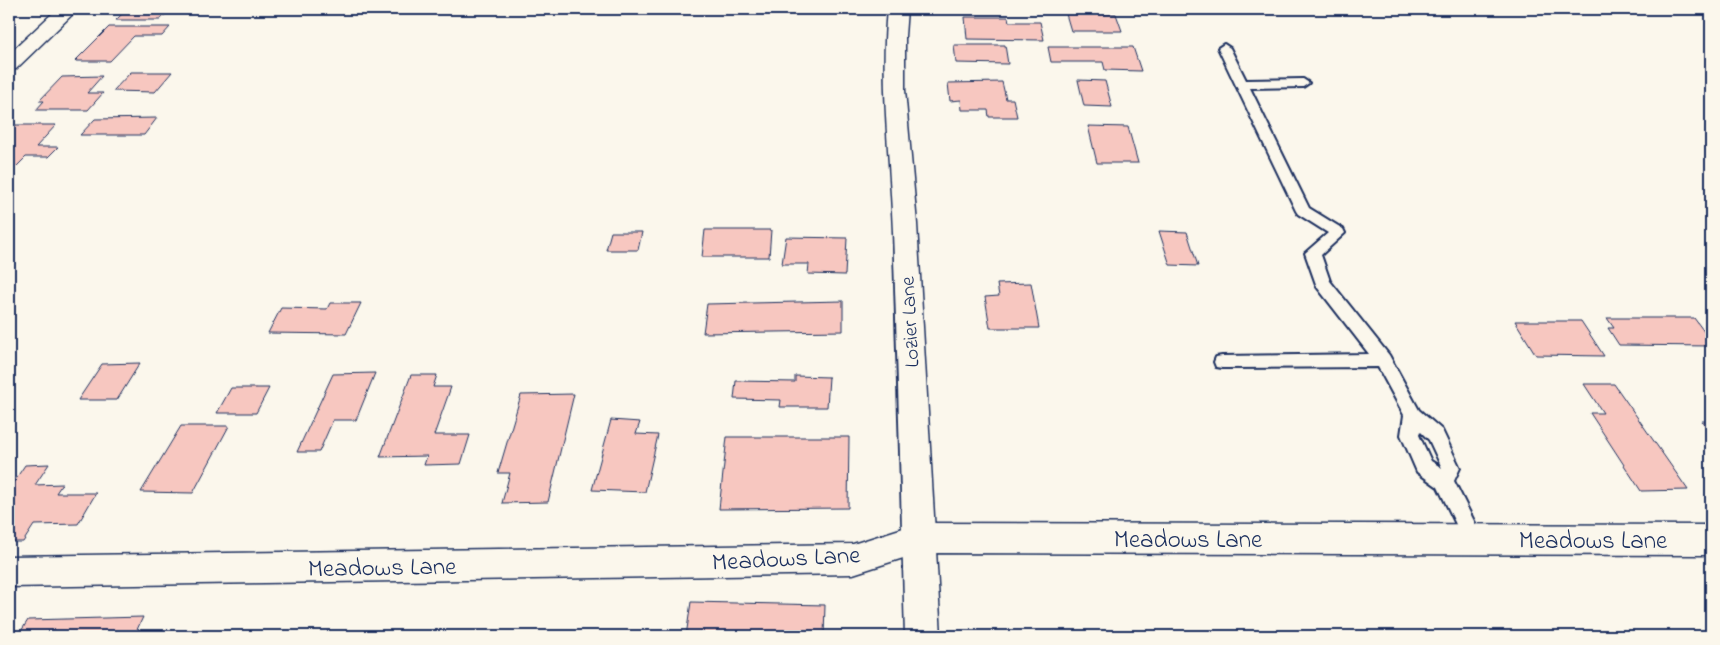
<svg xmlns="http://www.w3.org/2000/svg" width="1720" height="645" viewBox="0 0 1720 645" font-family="'Indie Flower',sans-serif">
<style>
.building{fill:#f7c7c0;stroke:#1b2f5e}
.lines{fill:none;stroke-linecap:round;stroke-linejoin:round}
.lane-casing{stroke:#1b2f5e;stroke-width:4}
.street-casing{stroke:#1b2f5e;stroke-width:3}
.secondary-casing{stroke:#1b2f5e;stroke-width:3}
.lane{fill:#fbf7ec;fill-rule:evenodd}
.street{fill:#fbf7ec;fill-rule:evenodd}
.secondary{fill:#fbf7ec;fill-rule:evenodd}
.labels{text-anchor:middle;stroke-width:4;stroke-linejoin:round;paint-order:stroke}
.street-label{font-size:21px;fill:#1b2f5e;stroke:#fbf7ec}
.near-street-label{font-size:25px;fill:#1b2f5e;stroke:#fbf7ec}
</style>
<rect width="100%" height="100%" fill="#fbf7ec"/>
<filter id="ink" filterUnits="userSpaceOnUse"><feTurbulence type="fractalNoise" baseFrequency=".02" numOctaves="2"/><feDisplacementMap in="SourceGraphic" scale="10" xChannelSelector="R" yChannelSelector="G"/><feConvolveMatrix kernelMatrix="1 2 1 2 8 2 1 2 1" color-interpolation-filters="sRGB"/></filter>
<g filter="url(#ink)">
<!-- building -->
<path class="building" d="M 127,9 L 170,9 L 160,20 L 116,20 Z
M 1066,14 L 1116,14 L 1122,31 L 1071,31 Z
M 965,17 L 1008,17 L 1009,22 L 1040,22 L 1044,40 L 967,39 Z
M 109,27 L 170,27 L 162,36 L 134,36 L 110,61 L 75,61 Z
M 954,45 L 1005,45 L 1008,64 L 956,63 Z
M 1048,47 L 1133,47 L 1141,71 L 1105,70 L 1103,62 L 1051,62 Z
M 131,72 L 172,72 L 155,92 L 113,91 Z
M 102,76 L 87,93 L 103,93 L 88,110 L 36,110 L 44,101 L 39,101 L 62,77 Z
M 1078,80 L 1105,81 L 1112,107 L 1084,106 Z
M 1002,82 L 1006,99 L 1013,99 L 1017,117 L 989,117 L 988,110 L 962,110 L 961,100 L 950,101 L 948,83 Z
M 157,118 L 144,135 L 80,135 L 95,119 Z
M 13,125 L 56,125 L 36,147 L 58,147 L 48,157 L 26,157 L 13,170 L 9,170 L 9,129 Z
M 1088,126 L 1128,127 L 1138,163 L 1097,163 Z
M 705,230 L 771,230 L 769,257 L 702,257 Z
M 1159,231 L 1187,232 L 1198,266 L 1170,265 Z
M 611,232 L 642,232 L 638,250 L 606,250 Z
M 786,237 L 847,238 L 845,275 L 808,274 L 809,264 L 782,264 Z
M 1031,283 L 1039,328 L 990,328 L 985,297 L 999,296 L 997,284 Z
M 843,301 L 843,331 L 703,333 L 707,304 Z
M 330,303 L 361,303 L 346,334 L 268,333 L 281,308 L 327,309 Z
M 1607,318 L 1694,318 L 1711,341 L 1711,346 L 1619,345 L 1608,328 L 1614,328 Z
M 1515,321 L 1581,321 L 1604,356 L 1536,355 Z
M 140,363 L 117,400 L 78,400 L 102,364 Z
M 375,373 L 356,420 L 333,420 L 319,452 L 297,452 L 333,374 Z
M 411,375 L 437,375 L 433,387 L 451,387 L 434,435 L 470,435 L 461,464 L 424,465 L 427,456 L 380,457 Z
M 795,376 L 829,377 L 827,407 L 780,407 L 781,400 L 734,399 L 736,381 L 795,382 Z
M 1584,384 L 1614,384 L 1688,490 L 1641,491 L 1590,413 L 1603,413 Z
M 231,388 L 269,388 L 256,413 L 217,413 Z
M 574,394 L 548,502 L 502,503 L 510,473 L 498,473 L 521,395 Z
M 611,420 L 640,422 L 636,434 L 658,435 L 645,492 L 592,490 Z
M 1702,421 L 1711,421 L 1711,433 Z
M 181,426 L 229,426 L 193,493 L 141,492 Z
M 727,437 L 849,437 L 848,508 L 719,509 Z
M 49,464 L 35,485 L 62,484 L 56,493 L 96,493 L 78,524 L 34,525 L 23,542 L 9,542 L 9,489 L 25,465 Z
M 691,602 L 825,605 L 824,636 L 686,636 Z
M 143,617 L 134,636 L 18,636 L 28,620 Z
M 412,634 L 501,635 L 411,636 Z"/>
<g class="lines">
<defs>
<path id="lane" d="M 1224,44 L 1230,48 L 1246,80 L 1303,79 L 1309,83 L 1303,87 L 1250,88 L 1309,208 L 1343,229 L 1345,233 L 1321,255 L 1330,281 L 1389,355 L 1419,410 L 1442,430 L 1460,468 L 1454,481 L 1483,539 L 1480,545 L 1473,548 L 1466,545 L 1438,487 L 1417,472 L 1401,435 L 1404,415 L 1378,367 L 1222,368 L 1216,367 L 1214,362 L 1216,357 L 1222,356 L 1369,354 L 1317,287 L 1305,253 L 1328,233 L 1298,214 L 1296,211 L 1218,48 ZM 1420,431 L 1429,440 L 1442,468 L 1431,461 L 1419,435 Z"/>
<path id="street" d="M 57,9 L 78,9 L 16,69 L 9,71 L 9,54 Z
M 919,523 L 1711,525 L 1711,555 L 919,553 L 853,574 L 9,587 L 9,556 L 853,544 Z"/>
<path id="secondary" d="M 887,9 L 907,9 L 905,36 L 905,90 L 917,224 L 941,636 L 905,636 C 901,501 898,366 893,232 C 890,157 880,84 887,9 Z"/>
</defs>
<!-- lane casing -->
<use href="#lane" class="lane-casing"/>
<!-- street casing -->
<use href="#street" class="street-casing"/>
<!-- secondary casing -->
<use href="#secondary" class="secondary-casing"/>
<!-- lane -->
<use href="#lane" class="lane"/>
<!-- street -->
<use href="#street" class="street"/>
<!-- secondary -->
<use href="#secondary" class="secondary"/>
</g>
</g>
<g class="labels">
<!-- street labels -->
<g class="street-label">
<text transform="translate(909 322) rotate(-93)" y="7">Lozier Lane</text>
</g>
<!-- near-street labels -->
<g class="near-street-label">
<text x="1188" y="547">Meadows Lane</text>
<text x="1593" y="548">Meadows Lane</text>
<text transform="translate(786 557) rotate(-3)" y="9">Meadows Lane</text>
<text transform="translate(382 566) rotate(-1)" y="9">Meadows Lane</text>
</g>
</g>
<!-- margin -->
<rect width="1720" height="645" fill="none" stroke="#fbf7ec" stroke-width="30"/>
<rect x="15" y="15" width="1690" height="615" fill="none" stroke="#1b2f5e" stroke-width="2" filter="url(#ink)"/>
</svg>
